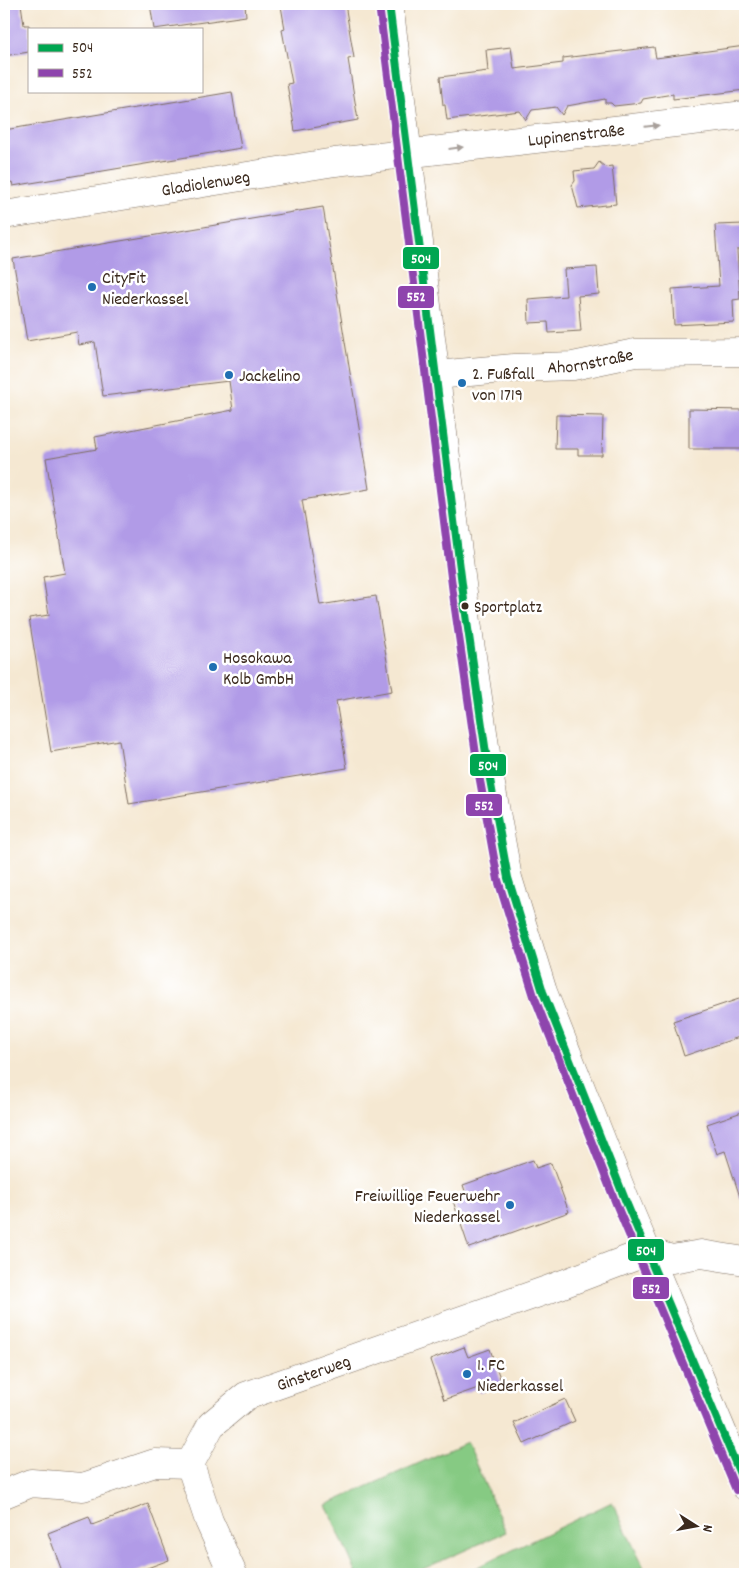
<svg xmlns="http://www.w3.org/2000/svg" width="749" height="1578" viewBox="0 0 749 1578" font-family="Dekko,sans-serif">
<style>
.green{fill:#86ca83;stroke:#607a50}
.building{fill:#b19be7}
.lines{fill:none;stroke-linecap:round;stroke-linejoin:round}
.minor-casing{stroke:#7c6c5d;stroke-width:29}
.minor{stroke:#fff;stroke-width:28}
.bus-1-casing{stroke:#fff;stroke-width:11}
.bus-2-casing{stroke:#fff;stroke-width:11}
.bus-1{stroke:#00a651;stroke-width:8}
.bus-2{stroke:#8e44ad;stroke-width:8}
.oneway{fill:#a79f9a}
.poi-dot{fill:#1f6fb2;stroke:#fff;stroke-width:2}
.bus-dot{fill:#3b2a1e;stroke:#fff;stroke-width:2}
.labels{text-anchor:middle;stroke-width:5;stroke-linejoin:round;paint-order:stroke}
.bus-label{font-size:17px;fill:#3b2a1e;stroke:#fff;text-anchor:start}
.street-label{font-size:18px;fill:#3b2a1e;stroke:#fff}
.poi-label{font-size:18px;fill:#3b2a1e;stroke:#fff;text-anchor:start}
.line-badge{stroke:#fff;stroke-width:2}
.badge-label{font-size:14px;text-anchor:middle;font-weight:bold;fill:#fff}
</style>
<rect width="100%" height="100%" fill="#fff"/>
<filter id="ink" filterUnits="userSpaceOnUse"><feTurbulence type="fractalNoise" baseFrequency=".02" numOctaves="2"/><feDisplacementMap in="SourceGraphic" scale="10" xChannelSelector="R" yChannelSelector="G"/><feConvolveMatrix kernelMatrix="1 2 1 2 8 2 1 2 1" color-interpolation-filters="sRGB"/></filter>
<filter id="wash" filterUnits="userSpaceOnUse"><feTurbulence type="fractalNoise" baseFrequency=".0096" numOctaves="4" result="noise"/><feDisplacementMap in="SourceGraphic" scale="20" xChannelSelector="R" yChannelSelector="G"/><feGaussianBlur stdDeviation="1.12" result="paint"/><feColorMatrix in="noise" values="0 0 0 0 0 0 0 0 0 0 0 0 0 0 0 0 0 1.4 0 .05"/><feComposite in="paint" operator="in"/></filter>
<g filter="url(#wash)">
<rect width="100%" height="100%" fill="#f5e8d2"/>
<!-- green -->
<path class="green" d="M 466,1442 L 506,1532 L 412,1574 L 357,1574 L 326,1505 Z
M 612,1502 L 647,1574 L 463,1574 Z"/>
<g id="blocks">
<!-- building -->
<path class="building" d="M 4,4 L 21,4 L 24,25 L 29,25 L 29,52 L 4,56 Z
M 150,4 L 245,4 L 246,16 L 154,29 Z
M 295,4 L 345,4 L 354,58 L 348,59 L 358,120 L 295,131 L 287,84 L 292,83 L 282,30 L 285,29 L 281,6 Z
M 745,46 L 745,90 L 673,99 L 673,94 L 643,99 L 641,103 L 614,106 L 611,103 L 605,103 L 605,99 L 567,106 L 562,115 L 556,107 L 532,110 L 526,120 L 520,111 L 447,120 L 445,105 L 443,105 L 440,77 L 488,71 L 486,50 L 511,47 L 514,69 L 563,63 L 563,58 L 654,47 L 656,58 Z
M 232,92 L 241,148 L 13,186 L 12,182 L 4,184 L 4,130 Z
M 599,162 L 605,167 L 612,166 L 616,204 L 578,208 L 572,185 L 575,181 L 574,171 L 594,169 Z
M 323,207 L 369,489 L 302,500 L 320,605 L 376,596 L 392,691 L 336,701 L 347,768 L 129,804 L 119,740 L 51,752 L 29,618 L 49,615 L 43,577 L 65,573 L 46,458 L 97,449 L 95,437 L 233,410 L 229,381 L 103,396 L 95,342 L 79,345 L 77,332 L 27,341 L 13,259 Z
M 745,224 L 745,249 L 737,250 L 740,299 L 733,300 L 734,322 L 674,325 L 672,289 L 719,286 L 715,225 Z
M 597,267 L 599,294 L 578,296 L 581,331 L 549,333 L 548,322 L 529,323 L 528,299 L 566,296 L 564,269 Z
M 689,409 L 745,410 L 745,449 L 689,449 Z
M 556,415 L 603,416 L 602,455 L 578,455 L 578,449 L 555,449 Z
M 745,997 L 745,1035 L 684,1056 L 673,1021 Z
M 745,1111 L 745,1200 L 741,1200 L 725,1151 L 717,1154 L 707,1124 Z
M 533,1160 L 536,1168 L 551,1163 L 569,1212 L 469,1248 L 452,1198 L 466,1194 L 463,1185 Z
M 464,1347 L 468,1357 L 490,1349 L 502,1384 L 479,1393 L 478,1388 L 444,1400 L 430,1360 Z
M 565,1399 L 575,1421 L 524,1444 L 514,1423 Z
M 148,1504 L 169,1560 L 131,1574 L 63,1574 L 48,1533 L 89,1517 L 92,1525 Z"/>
</g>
</g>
<g filter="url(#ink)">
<use href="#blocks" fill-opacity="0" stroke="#7c6c5d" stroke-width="1"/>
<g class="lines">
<defs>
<g id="minor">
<path d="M 389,4 L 465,608 L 489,774 L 508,878 L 543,992 L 626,1202 L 745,1486"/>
<path id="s1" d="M 4,215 L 335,162 L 745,115"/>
<path id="s2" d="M 436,375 L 514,368 L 573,366 L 635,353 L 745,352"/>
<path id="s3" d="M 190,1464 L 211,1425 L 246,1396 L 547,1290 L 647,1252 L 672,1259 L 701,1254 L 745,1261"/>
<path d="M 190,1464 L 209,1521 L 233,1574"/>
<path d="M 4,1494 L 31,1483 L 83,1487 L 155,1463 L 190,1464"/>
</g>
</defs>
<!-- minor casing -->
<use href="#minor" class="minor-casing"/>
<!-- minor -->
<use href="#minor" class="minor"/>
<defs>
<path id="bus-1" d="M 389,4 L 465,608 L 489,774 L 508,878 L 543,992 L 626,1202 L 745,1486"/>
<path id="bus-2" d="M 379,5 L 455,609 L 479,775 L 498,880 L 534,996 L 617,1206 L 736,1490"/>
</defs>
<!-- bus-1 casing -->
<use href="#bus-1" class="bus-1-casing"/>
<!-- bus-2 casing -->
<use href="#bus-2" class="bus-2-casing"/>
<!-- bus-1 -->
<use href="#bus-1" class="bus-1"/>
<!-- bus-2 -->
<use href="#bus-2" class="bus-2"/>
</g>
<!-- one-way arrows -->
<defs><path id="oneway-solid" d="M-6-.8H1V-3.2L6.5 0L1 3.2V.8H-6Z" transform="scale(1.25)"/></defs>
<g class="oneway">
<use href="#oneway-solid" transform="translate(652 126) rotate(-6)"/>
<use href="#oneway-solid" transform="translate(456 148) rotate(-7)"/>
</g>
</g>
<!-- markers -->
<g class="poi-dot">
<circle cx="92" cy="287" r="5"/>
<circle cx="229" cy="375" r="5"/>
<circle cx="462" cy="383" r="5"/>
<circle cx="213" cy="667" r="5"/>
<circle cx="510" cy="1205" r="5"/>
<circle cx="467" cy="1374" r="5"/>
</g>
<circle class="bus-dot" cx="465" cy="606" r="4.5"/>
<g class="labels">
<!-- bus labels -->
<g class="bus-label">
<text x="474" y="612">Sportplatz</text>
</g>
<!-- street labels -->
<g class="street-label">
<text dy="6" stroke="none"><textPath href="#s1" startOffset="578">Lupinenstraße</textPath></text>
<text dy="6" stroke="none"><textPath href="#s1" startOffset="204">Gladiolenweg</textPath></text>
<text dy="6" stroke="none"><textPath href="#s2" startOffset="155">Ahornstraße</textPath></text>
<text dy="6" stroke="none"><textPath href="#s3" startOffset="161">Ginsterweg</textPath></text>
</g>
<!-- poi labels -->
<g class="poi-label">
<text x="102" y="283">CityFit<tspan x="102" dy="21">Niederkassel</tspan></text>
<text x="472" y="379">2. Fußfall<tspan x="472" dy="21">von 1719</tspan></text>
<text x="239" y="381">Jackelino</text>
<text x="223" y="663">Hosokawa<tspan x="223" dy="21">Kolb GmbH</tspan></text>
<text x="500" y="1201" text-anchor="end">Freiwillige Feuerwehr<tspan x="500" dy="21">Niederkassel</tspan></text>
<text x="477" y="1370">1. FC<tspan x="477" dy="21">Niederkassel</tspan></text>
</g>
</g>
<g class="line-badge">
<rect x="402" y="246" width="38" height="24" rx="5" fill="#00a651"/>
<rect x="397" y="285" width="38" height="24" rx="5" fill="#8e44ad"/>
<rect x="469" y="753" width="38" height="24" rx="5" fill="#00a651"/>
<rect x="465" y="793" width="38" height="24" rx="5" fill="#8e44ad"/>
<rect x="627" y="1238" width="38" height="24" rx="5" fill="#00a651"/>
<rect x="632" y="1276" width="38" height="24" rx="5" fill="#8e44ad"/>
</g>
<g class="badge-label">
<text x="421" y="263">504</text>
<text x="416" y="301">552</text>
<text x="488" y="770">504</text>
<text x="484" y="810">552</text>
<text x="646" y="1255">504</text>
<text x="651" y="1293">552</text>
</g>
<!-- margin -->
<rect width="749" height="1578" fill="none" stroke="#fff" stroke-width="20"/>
<!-- legend -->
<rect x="28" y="28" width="175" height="65" fill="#ffffff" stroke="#b1aaa5"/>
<rect x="38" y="44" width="25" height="8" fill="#00a651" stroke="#b1aaa5"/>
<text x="72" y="52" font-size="15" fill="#3b2a1e">504</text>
<rect x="38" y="69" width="25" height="8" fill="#8e44ad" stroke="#b1aaa5"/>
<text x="72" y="78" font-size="15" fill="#3b2a1e">552</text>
<!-- north arrow -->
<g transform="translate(696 1526) rotate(101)" stroke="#ffffff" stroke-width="4" paint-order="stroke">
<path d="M0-4L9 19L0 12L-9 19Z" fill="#3b2a1e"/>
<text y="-8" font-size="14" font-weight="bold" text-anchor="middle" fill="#3b2a1e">N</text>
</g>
</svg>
